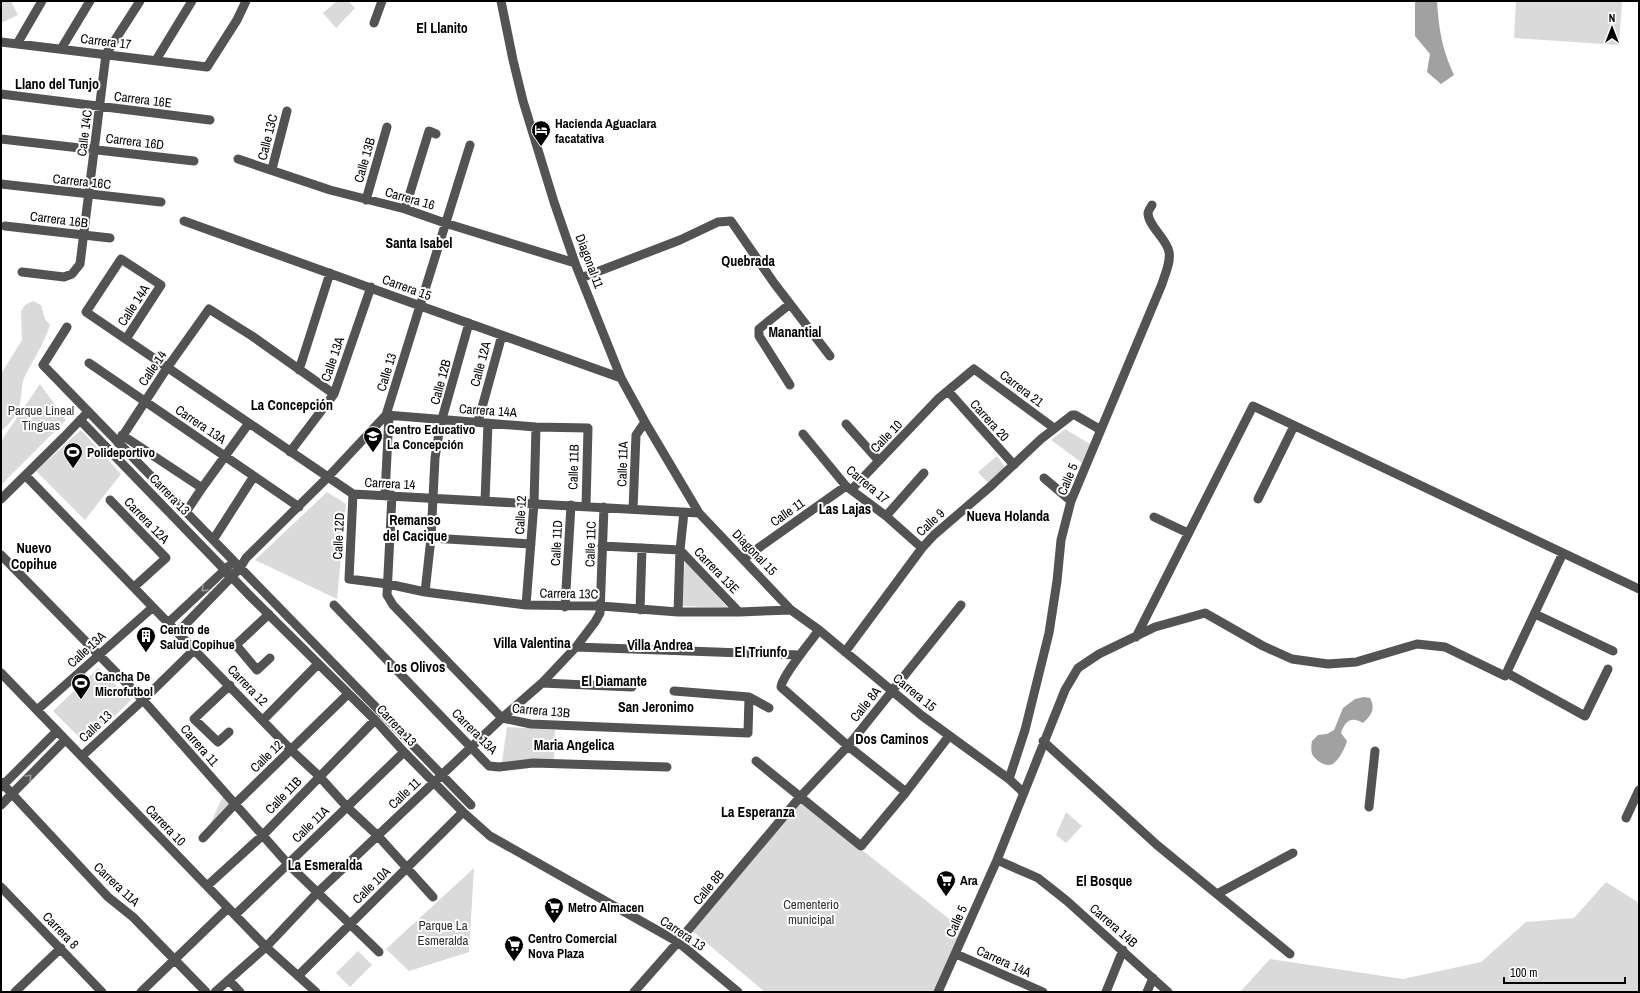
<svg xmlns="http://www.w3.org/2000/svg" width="1640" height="993" viewBox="0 0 1640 993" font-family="'Archivo Narrow',sans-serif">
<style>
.green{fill:#dadada}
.water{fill:#a1a1a1}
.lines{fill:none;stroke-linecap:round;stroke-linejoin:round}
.minor{stroke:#535353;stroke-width:9}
.oneway{stroke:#989898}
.labels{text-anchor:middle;stroke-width:4;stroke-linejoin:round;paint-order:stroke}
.street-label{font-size:13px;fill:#000;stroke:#fff}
.poi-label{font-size:13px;font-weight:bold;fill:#000;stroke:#fff;text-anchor:start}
.park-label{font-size:13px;fill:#313131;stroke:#fff}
.neighbourhood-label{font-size:14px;font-weight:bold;fill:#000;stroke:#fff}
</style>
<rect width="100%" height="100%" fill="#fff"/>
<!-- green -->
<path class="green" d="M 1,1 L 11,1 L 18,15 L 1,23 Z
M 337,1 L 348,1 L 355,8 L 336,28 L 323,13 Z
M 1516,1 L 1622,1 L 1619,45 L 1514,38 Z
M 33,301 L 41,305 L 45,319 L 50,325 C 44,344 33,360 24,378 C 21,387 22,395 20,403 C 18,414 10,424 1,431 L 1,374 L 22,340 L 21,311 L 25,305 Z
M 40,384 L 66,420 L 1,485 L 1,441 Z
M 1065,429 L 1090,444 L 1082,463 L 1051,440 Z
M 81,430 L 121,474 L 85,520 L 36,471 Z
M 997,456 L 1006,468 L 988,483 L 978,472 Z
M 327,492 L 346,504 L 337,599 L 255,560 Z
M 685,561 L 728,608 L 682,606 Z
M 98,668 L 131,700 L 86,744 L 53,711 Z
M 507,727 L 555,730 L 554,760 L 502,762 Z
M 223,796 L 231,804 L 210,824 Z
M 800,801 L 962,929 L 934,992 L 765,992 L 690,929 Z
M 1066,812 L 1082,826 L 1066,843 L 1056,835 Z
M 474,868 L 469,952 L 409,971 L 386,949 Z
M 1606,882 L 1639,903 L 1639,992 L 1240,992 L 1270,959 L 1403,979 L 1481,962 L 1526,922 L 1574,918 Z
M 358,951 L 372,965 L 350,987 L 336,973 Z"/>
<!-- water -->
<path class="water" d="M 1415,1 L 1437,1 C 1439,31 1442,48 1454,75 L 1441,84 L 1427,72 L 1430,54 L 1415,36 Z
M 1364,697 L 1370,698 C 1376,709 1371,716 1363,723 C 1351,716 1345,721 1341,733 L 1347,741 C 1345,748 1340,758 1334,763 C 1327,769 1315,760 1312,754 C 1311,750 1311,745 1312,741 L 1318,735 L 1327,734 L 1334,730 L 1343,708 L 1355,699 Z"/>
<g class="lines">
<!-- minor -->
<path class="minor" d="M 501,1 L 513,60 L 523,101 L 554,202 L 575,263 L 621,378 L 645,422 L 699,513 L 791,610 L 819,630 L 921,715 L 1009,779 L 1024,793
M 374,23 L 382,1
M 1,42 L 207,67 L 237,20 L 246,1
M 17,44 L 42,1
M 61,49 L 90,1
M 156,60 L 192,1
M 1,94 L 210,120
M 1,139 L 194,161
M 238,159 L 330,190 L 405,209 L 445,223 L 575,263
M 272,169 L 287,111
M 1,184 L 161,202
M 366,200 L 387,127
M 405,209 L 429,131 L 436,134
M 184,221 L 621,378
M 5,226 L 110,238
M 22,272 L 64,277 L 72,274 L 80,264 L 106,54 L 140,1
M 581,278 L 680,240 L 718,222 L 731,221 L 774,283 L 830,356
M 790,304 L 759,329 L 759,336 L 790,385
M 67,327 L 43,365 L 471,805
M 126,339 L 161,285 L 121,259 L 86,312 L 353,494 L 699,513
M 89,363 L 299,507
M 299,370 L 330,273
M 948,391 L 1014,465
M 386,415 L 536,427 L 588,428 L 586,506
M 80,420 L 252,598 L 375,720 L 404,752 L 463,812 L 490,836 L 678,942 L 738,992
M 478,422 L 502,335
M 846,424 L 879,461
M 803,434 L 846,486 L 886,516 L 922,548
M 122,435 L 202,488
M 118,443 L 167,368 L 209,309 L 252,336 L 334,394
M 290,452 L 334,394 L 371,287
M 26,476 L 291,750 L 319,776 L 347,807 L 378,836 L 433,897
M 1044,478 L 1071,501
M 852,489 L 938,399 L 974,369 L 1054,428
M 353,494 L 349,579 L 388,584 L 425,592 L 526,605 L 601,606 L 678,612 L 739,612 L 791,610
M 385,495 L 389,415
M 392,495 L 387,595 L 393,605 L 502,718 L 531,724 L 748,733 L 749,697 L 674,691
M 1,499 L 64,437 L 84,416
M 1258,499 L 1294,426
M 110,500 L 166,558 L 134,587
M 485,501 L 488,423
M 633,509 L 636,435 L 645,422
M 186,512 L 202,488 L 249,423
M 886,516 L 924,473
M 1154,517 L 1188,533
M 431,538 L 531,544
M 213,540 L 254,476
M 602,546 L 680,550 L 739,612
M 1,555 L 143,700 L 288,864 L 379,952
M 743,559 L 846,486
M 425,592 L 431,538 L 435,458 L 440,426 L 469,323
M 334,605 L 489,766 L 499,767 L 533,763 L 667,767
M 526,605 L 534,503 L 536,427
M 565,607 L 571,505
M 640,610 L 642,548
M 678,612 L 680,550 L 684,512
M 269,614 L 236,645 L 257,670 L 270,658
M 1535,614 L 1613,651
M 169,622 L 229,566
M 819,630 C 811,641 782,676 781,687 L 848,746 L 906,792
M 178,632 L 240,568 L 246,558 L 328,477 L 386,415 L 470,145
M 1136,637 L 1253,406 L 1639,589
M 576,647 L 800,655
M 845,652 L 922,548 L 934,535 L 991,486 L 1041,439 L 1072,415 L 1075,415 L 1101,430
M 1,673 L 266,947 L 316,992
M 1507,673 L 1585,716 L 1608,669
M 542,683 L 632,687
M 749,697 L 769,708
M 37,710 L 153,607
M 263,720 L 318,664
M 229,732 L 218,742 L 194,719 L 230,685
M 1043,741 L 1157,845 L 1290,954
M 82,756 L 143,700 L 195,649
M 756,761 L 861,846 L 906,792 L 949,736
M 1009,779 L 1025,730 L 1049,633 L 1057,581 L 1061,540 L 1071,501 L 1162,284 C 1165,274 1171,262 1169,252 C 1167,239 1148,226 1148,213 C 1148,211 1151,207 1152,205
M 1,782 L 108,897 L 133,917 L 206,992
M 1,787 L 57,731
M 1,805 L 65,740
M 1369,807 L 1375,751
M 1626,818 L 1639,790
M 203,838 L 235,804 L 348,694
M 997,860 L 1038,878 L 1067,901 L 1168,992
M 207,886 L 262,836 L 375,720
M 1,887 L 102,992
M 1217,894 L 1293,853
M 235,915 L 404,752
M 956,954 L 1043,992
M 298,976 L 463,812
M 229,980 L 240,992
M 15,992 L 61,948
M 141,992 L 228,908
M 215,992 L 266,947 L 317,893 L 502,718 L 542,683 L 576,647 L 595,622 L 600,613 L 604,507
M 634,992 L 678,942 L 800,797 L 848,746 L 961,605
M 938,992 L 997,860 L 1065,690 L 1078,668 L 1099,654 L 1155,627 L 1205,613 L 1263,646 L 1292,659 L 1328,664 L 1356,662 L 1417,644 L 1445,647 L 1505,676 L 1563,553
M 1106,992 L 1123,950
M 1147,992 L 1153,978"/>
</g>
<!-- one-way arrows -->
<defs><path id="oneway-chevron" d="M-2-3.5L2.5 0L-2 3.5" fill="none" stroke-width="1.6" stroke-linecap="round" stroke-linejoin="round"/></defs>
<g class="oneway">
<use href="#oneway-chevron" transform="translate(204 589) rotate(136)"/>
<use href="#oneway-chevron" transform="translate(29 777) rotate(-46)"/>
</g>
<!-- icons -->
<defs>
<symbol id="hotel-pin" viewBox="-11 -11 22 30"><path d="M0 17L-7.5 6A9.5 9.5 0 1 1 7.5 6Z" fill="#000" stroke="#fff"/><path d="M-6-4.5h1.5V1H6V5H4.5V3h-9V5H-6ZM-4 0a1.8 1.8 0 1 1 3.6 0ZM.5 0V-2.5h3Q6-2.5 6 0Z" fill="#fff"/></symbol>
<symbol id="school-pin" viewBox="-11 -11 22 30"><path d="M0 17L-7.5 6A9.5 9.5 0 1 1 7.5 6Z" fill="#000" stroke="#fff"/><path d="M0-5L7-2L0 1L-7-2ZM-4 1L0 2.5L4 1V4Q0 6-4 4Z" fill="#fff"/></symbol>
<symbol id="stadium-pin" viewBox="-11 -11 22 30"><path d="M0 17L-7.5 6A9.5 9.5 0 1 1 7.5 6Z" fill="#000" stroke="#fff"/><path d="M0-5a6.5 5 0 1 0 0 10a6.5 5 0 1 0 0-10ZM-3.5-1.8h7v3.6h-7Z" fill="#fff"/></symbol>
<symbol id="building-pin" viewBox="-11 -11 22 30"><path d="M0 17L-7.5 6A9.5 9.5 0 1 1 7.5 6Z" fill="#000" stroke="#fff"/><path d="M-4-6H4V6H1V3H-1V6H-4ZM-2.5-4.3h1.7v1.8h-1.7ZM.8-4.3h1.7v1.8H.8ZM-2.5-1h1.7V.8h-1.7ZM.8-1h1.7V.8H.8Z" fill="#fff"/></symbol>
<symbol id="supermarket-pin" viewBox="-11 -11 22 30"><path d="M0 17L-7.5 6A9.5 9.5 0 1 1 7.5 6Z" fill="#000" stroke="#fff"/><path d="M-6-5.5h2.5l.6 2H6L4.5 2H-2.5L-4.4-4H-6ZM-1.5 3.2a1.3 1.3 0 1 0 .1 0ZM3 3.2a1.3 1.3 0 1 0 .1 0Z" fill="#fff"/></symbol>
</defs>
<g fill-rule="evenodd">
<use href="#hotel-pin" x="530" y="119" width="22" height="30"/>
<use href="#school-pin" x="362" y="425" width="22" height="30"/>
<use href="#stadium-pin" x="62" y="441" width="22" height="30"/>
<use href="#building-pin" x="135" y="625" width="22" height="30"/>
<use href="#stadium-pin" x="70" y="672" width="22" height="30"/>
<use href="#supermarket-pin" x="935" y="869" width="22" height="30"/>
<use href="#supermarket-pin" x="543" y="896" width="22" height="30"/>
<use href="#supermarket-pin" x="503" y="934" width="22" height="30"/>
</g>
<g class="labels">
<!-- street labels -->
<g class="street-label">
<text transform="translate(106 41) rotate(7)" y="5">Carrera 17</text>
<text transform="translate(143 99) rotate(7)" y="5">Carrera 16E</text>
<text transform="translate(84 133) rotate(-83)" y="5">Calle 14C</text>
<text transform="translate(267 137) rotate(-76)" y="5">Calle 13C</text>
<text transform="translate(135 141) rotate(7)" y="5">Carrera 16D</text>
<text transform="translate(364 160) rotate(-74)" y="5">Calle 13B</text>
<text transform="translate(82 181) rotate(6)" y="5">Carrera 16C</text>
<text transform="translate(410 198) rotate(16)" y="5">Carrera 16</text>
<text transform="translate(59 219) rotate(7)" y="5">Carrera 16B</text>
<text transform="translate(590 261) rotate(69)" y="5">Diagonal 11</text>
<text transform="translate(407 287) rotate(20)" y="5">Carrera 15</text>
<text transform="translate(133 305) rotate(-57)" y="5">Calle 14A</text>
<text transform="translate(332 359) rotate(-71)" y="5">Calle 13A</text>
<text transform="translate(480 364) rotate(-75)" y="5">Calle 12A</text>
<text transform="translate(152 368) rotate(-56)" y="5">Calle 14</text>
<text transform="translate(386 372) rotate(-73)" y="5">Calle 13</text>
<text transform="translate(440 382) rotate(-75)" y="5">Calle 12B</text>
<text transform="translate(1022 388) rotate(37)" y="5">Carrera 21</text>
<text transform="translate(488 410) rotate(4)" y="5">Carrera 14A</text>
<text transform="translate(990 420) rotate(48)" y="5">Carrera 20</text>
<text transform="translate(201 424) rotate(34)" y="5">Carrera 13A</text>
<text transform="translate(886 436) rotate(-46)" y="5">Calle 10</text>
<text transform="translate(622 464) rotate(-88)" y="5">Calle 11A</text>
<text transform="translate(573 467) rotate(-88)" y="5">Calle 11B</text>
<text transform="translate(1067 479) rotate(-68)" y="5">Calle 5</text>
<text transform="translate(390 483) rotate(3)" y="5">Carrera 14</text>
<text transform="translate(868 484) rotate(40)" y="5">Carrera 17</text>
<text transform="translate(170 494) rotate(46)" y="5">Carrera 13</text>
<text transform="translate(787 512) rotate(-35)" y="5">Calle 11</text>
<text transform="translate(520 515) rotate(-87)" y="5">Calle 12</text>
<text transform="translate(147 520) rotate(46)" y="5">Carrera 12A</text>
<text transform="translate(930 522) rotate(-43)" y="5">Calle 9</text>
<text transform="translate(338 536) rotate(-87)" y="5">Calle 12D</text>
<text transform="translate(556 543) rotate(-87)" y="5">Calle 11D</text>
<text transform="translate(590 544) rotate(-88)" y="5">Calle 11C</text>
<text transform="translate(755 552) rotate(46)" y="5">Diagonal 15</text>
<text transform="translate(717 570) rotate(46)" y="5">Carrera 13E</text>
<text transform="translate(569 593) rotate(1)" y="5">Carrera 13C</text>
<text transform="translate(86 649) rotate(-42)" y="5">Calle 13A</text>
<text transform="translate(248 685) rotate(46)" y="5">Carrera 12</text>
<text transform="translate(915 692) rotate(39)" y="5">Carrera 15</text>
<text transform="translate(865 704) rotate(-51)" y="5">Calle 8A</text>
<text transform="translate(541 710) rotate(5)" y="5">Carrera 13B</text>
<text transform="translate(397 725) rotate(47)" y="5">Carrera 13</text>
<text transform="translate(95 726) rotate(-43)" y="5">Calle 13</text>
<text transform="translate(475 731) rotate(45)" y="5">Carrera 13A</text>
<text transform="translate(200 745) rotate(49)" y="5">Carrera 11</text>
<text transform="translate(266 756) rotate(-44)" y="5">Calle 12</text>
<text transform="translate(404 793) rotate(-43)" y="5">Calle 11</text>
<text transform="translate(283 795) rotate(-46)" y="5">Calle 11B</text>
<text transform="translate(310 824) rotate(-44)" y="5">Calle 11A</text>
<text transform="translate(166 825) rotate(46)" y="5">Carrera 10</text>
<text transform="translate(117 884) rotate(43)" y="5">Carrera 11A</text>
<text transform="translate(371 885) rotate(-44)" y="5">Calle 10A</text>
<text transform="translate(708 887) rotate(-50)" y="5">Calle 8B</text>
<text transform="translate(956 921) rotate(-66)" y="5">Calle 5</text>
<text transform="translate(1114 925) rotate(41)" y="5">Carrera 14B</text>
<text transform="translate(61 930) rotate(46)" y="5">Carrera 8</text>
<text transform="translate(683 933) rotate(34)" y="5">Carrera 13</text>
<text transform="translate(1004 961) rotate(24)" y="5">Carrera 14A</text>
</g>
<!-- poi labels -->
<g class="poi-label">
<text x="555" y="128">Hacienda Aguaclara<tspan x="555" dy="15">facatativa</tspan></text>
<text x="387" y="434">Centro Educativo<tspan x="387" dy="15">La Concepción</tspan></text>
<text x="87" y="457">Polideportivo</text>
<text x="160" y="634">Centro de<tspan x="160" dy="15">Salud Copihue</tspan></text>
<text x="95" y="681">Cancha De<tspan x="95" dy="15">Microfutbol</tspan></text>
<text x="960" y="885">Ara</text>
<text x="568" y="912">Metro Almacen</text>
<text x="528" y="943">Centro Comercial<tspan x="528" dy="15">Nova Plaza</tspan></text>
</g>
<!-- park labels -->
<g class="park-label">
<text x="41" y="415">Parque Lineal<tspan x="41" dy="15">Tinguas</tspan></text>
<text x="811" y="909">Cementerio<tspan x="811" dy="15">municipal</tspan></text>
<text x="443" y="930">Parque La<tspan x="443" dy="15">Esmeralda</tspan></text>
</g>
<!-- neighbourhood labels -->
<g class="neighbourhood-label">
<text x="442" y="33">El Llanito</text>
<text x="57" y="89">Llano del Tunjo</text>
<text x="419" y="248">Santa Isabel</text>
<text x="748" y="266">Quebrada</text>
<text x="795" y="337">Manantial</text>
<text x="292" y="410">La Concepción</text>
<text x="845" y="514">Las Lajas</text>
<text x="1008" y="521">Nueva Holanda</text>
<text x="415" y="525">Remanso<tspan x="415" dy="16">del Cacique</tspan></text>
<text x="34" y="553">Nuevo<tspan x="34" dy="16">Copihue</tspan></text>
<text x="532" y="648">Villa Valentina</text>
<text x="660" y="650">Villa Andrea</text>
<text x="761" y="657">El Triunfo</text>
<text x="416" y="672">Los Olivos</text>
<text x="614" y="686">El Diamante</text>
<text x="656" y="712">San Jeronimo</text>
<text x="892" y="744">Dos Caminos</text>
<text x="574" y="750">Maria Angelica</text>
<text x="758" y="817">La Esperanza</text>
<text x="325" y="870">La Esmeralda</text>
<text x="1104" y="886">El Bosque</text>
</g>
</g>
<!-- border -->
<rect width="1640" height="993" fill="none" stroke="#000000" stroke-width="4"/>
<!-- north arrow -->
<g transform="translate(1612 28)" stroke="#ffffff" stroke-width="3" paint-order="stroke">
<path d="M0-3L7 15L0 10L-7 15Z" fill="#000000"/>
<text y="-6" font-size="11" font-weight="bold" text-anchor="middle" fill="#000000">N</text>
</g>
<!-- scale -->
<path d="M1504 977v6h121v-6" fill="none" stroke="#000000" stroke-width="2"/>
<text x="1510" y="977" font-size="12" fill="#000000" stroke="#ffffff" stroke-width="3" paint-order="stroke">100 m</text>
</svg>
